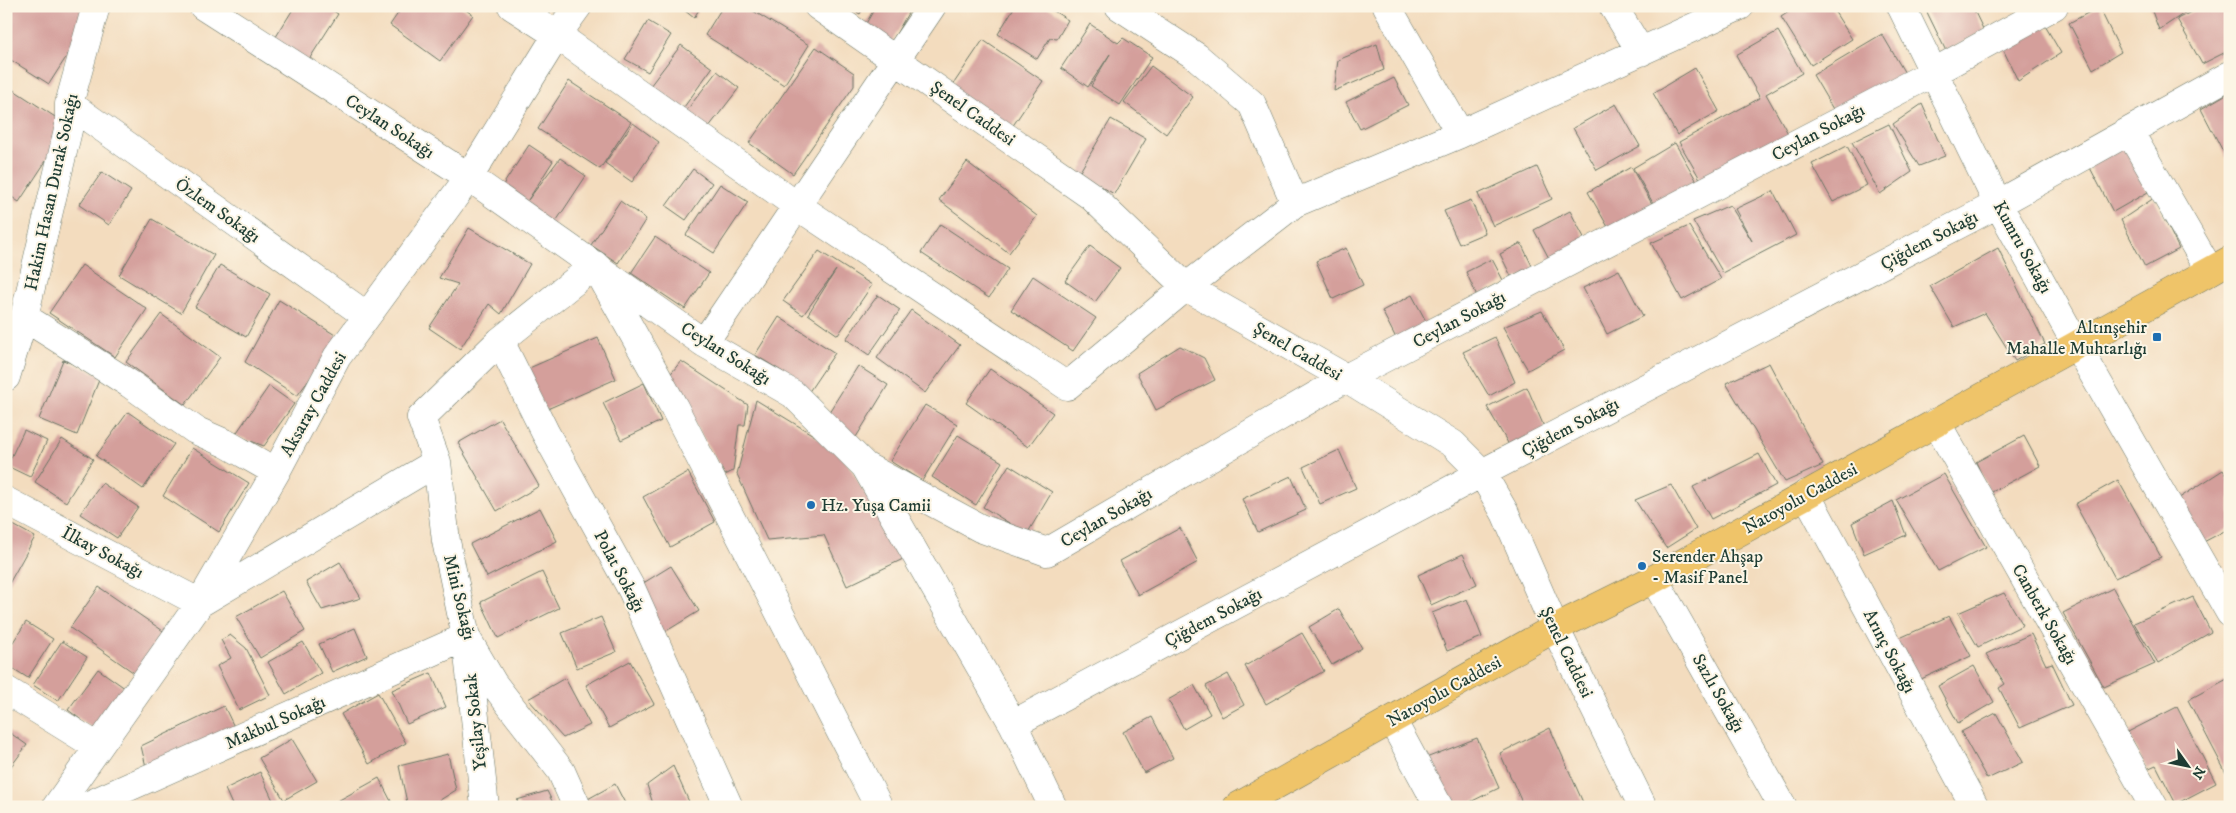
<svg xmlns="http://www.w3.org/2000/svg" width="2236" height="813" viewBox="0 0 2236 813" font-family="'IM FELL DW Pica',serif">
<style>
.building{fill:#d49f9b}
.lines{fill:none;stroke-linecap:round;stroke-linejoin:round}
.minor-casing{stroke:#697564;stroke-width:29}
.major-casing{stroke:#697564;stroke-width:29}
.minor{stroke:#fff;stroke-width:28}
.major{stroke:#efc469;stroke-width:28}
.poi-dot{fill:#1f6fb2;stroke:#fcf5e5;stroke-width:2}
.labels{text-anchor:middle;stroke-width:4;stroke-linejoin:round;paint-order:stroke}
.street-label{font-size:18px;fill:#1f3d34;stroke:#fcf5e5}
.poi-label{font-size:18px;fill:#1f3d34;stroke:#fcf5e5;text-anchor:start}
</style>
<rect width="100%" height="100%" fill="#fcf5e5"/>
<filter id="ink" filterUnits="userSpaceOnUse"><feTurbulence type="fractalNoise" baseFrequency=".02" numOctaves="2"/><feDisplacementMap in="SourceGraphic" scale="10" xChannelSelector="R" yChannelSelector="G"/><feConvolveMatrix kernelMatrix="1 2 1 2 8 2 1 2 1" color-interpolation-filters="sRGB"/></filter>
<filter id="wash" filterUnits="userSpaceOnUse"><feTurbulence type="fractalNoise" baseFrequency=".0096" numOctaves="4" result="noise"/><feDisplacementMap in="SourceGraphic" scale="20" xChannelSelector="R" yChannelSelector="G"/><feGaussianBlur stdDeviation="1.12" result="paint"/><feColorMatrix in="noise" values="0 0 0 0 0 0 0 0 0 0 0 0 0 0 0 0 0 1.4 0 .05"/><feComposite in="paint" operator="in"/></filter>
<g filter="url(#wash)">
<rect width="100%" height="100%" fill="#f3dcbe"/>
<g id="blocks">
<!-- building -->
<path class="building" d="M 13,6 L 87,6 L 95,12 L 49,84 L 6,57 L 6,18 Z
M 295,6 L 326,6 L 338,14 L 308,61 L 274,40 Z
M 403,6 L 460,6 L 473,15 L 440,61 L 390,25 Z
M 545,6 L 558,6 L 555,12 Z
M 679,6 L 701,6 L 694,18 Z
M 723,6 L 745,6 L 809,45 L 784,85 L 705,35 Z
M 847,6 L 864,6 L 860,14 Z
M 876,6 L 912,6 L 891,43 L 864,27 Z
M 1015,6 L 1046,6 L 1068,20 L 1057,39 L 1050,38 L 1037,59 L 998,34 Z
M 1798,6 L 1831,6 L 1852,39 L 1811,65 L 1781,17 Z
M 1924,6 L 1972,6 L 1984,31 L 1946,51 Z
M 2150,6 L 2195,6 L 2159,30 Z
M 2203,6 L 2230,6 L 2230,50 L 2202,64 L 2177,19 Z
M 2099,7 L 2121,52 L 2093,69 L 2069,23 Z
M 648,21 L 671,35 L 648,72 L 625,59 Z
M 1090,24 L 1118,43 L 1123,38 L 1152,57 L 1120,105 L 1091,86 L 1110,54 L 1088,87 L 1061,68 Z
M 2044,24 L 2061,53 L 2018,81 L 2002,47 Z
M 1778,31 L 1802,73 L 1766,94 L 1790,137 L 1703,184 L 1679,142 L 1760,98 L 1736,55 Z
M 1882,34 L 1906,75 L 1837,116 L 1813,75 Z
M 983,40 L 1043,81 L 1010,130 L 950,89 Z
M 1377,44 L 1384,70 L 1334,91 L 1338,60 Z
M 681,45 L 712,68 L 679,114 L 647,90 Z
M 816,47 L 854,73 L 854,86 L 793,174 L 749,143 Z
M 1151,66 L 1193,97 L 1166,134 L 1124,102 Z
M 1695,68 L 1719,111 L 1677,135 L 1653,93 Z
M 717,71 L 739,88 L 705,132 L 683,115 Z
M 1394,78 L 1408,105 L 1360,129 L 1346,102 Z
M 569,81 L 631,122 L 600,169 L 538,129 Z
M 6,85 L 69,126 L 19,202 L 6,193 Z
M 2230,92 L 2230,158 L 2227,159 L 2201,109 Z
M 1616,104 L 1640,146 L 1597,170 L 1573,128 Z
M 1922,104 L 1945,156 L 1919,166 L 1893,124 Z
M 1111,119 L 1146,139 L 1114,194 L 1079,173 Z
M 633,123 L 659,142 L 632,182 L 605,163 Z
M 1889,124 L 1912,172 L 1880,194 L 1852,142 Z
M 2123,142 L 2148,192 L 2113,212 L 2086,160 Z
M 1675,143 L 1699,185 L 1657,210 L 1633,168 Z
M 529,145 L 553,161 L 528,200 L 560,158 L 586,176 L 553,226 L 501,188 Z
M 1847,146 L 1867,185 L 1833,202 L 1812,164 Z
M 967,162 L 1037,216 L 1009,253 L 939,200 Z
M 1537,167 L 1552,199 L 1493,226 L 1478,194 Z
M 1631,167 L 1655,209 L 1612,234 L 1588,192 Z
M 693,169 L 712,183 L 686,220 L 666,206 Z
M 102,172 L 131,191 L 109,225 L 79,205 Z
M 720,184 L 748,202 L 714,253 L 686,235 Z
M 1773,191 L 1796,235 L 1723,273 L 1693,221 L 1730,205 L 1752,241 L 1735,209 Z
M 2154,198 L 2179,249 L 2145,267 L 2121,220 Z
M 1471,200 L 1485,233 L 1459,244 L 1444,211 Z
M 620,201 L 646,219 L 618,263 L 591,245 Z
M 1570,211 L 1588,245 L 1552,264 L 1534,230 Z
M 152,219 L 214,255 L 181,313 L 119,275 Z
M 940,224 L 1008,269 L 989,298 L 921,253 Z
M 1689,226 L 1721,279 L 1682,300 L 1651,243 Z
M 469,228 L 530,264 L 501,314 L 489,304 L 460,349 L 429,328 L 458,284 L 439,278 Z
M 655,237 L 709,273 L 685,309 L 631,273 Z
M 1521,243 L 1534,270 L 1513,280 L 1500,254 Z
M 1090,246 L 1120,268 L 1095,302 L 1065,281 Z
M 1346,248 L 1363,285 L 1333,299 L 1316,261 Z
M 1998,248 L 2045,344 L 2015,361 L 1985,313 L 1954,327 L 1930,286 Z
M 819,251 L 872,285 L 838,335 L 808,314 L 836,270 L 803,315 L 783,301 Z
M 1492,259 L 1504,282 L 1477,296 L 1466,272 Z
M 82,265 L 147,309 L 115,357 L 49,313 Z
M 220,265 L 270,294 L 246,337 L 195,307 Z
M 1619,270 L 1643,316 L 1607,334 L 1583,288 Z
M 1033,276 L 1096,318 L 1073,351 L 1011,310 Z
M 878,295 L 900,310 L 869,355 L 846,339 Z
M 1412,295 L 1427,323 L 1397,340 L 1382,311 Z
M 279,300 L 340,338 L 297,396 L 245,362 Z
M 911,310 L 960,345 L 925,393 L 877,358 Z
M 1542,311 L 1564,350 L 1528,370 L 1503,327 Z
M 161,314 L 220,357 L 185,405 L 126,362 Z
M 779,317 L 835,353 L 806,396 L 779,377 L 783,372 L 755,355 Z
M 1495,337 L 1515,382 L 1489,396 L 1463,352 Z
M 598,338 L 616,379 L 545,410 L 527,369 Z
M 1180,346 L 1204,358 L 1215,380 L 1156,410 L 1137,373 Z
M 63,360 L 101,375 L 77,435 L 39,419 Z
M 681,361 L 748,405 L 745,425 L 739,425 L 733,471 L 725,475 L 668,377 Z
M 1769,363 L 1823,465 L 1785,482 L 1726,383 Z
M 858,366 L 888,385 L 853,442 L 822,423 Z
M 990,369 L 1053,413 L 1028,447 L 966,403 Z
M 644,383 L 661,421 L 621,440 L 603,403 Z
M 269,386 L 294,404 L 264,446 L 235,435 Z
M 1527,387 L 1545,429 L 1512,450 L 1487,407 Z
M 756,400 L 841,452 L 903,559 L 847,586 L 824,535 L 767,540 L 737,474 Z
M 925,405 L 957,424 L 922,481 L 890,461 Z
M 128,412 L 174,444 L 143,489 L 96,456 Z
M 500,419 L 539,486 L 497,511 L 458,443 Z
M 24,430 L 47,441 L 30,477 L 7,466 Z
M 958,435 L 1002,462 L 976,505 L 932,477 Z
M 2024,436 L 2040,466 L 1990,493 L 1976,462 Z
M 62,439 L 93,459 L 66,502 L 35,482 Z
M 192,448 L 249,483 L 219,532 L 163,496 Z
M 1339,450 L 1356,488 L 1320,504 L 1303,467 Z
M 1759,454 L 1776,485 L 1711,519 L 1693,487 Z
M 1009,465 L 1052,492 L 1027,534 L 983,507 Z
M 2223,470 L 2230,482 L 2230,528 L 2198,545 L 2173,502 Z
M 688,472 L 715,522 L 670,547 L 643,497 Z
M 1944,474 L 1986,547 L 1938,571 L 1896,500 Z
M 1291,476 L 1306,510 L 1258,532 L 1242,499 Z
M 2118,480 L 2161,557 L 2115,578 L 2075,504 Z
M 102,483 L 138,507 L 117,538 L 80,514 Z
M 1671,485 L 1696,529 L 1666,548 L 1635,500 Z
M 1893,501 L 1906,535 L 1864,554 L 1852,523 Z
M 540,508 L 557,541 L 487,577 L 470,544 Z
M 6,521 L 35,537 L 6,589 Z
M 1180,528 L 1198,562 L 1138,595 L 1120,561 Z
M 1463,554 L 1477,584 L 1431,605 L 1418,575 Z
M 340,562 L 361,598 L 322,610 L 306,582 Z
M 671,566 L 699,611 L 660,635 L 632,590 Z
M 542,572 L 559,608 L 498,638 L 481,602 Z
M 99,587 L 169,635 L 140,677 L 70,628 Z
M 2113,588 L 2155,664 L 2104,687 L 2063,613 Z
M 282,591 L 305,631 L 260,658 L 236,617 Z
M 2004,593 L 2023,625 L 1978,647 L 1958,613 Z
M 2193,597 L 2211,632 L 2158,663 L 2134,623 Z
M 1467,599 L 1482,637 L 1447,651 L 1432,613 Z
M 1339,609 L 1362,648 L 1332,665 L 1309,627 Z
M 1949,616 L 1971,656 L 1919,680 L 1893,641 Z
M 601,617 L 616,652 L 577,668 L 562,633 Z
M 26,622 L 53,639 L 28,678 L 6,664 L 6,653 Z
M 355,628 L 367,656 L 332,672 L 319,644 Z
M 1302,633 L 1324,671 L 1266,704 L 1245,666 Z
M 2031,634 L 2046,665 L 2052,663 L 2072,705 L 2020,728 L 1999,688 L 2005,684 L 1986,654 Z
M 230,635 L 246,648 L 270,695 L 239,710 L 217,666 L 231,658 L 221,640 Z
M 62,641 L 87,657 L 58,701 L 33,685 Z
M 303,642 L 321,673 L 286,694 L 268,662 Z
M 630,661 L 654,704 L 609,728 L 586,685 Z
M 1974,666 L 1994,702 L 1958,723 L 1938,686 Z
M 98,669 L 129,691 L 99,733 L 68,710 Z
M 431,673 L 446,707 L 407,724 L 392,690 Z
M 1228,674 L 1244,705 L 1222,717 L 1206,686 Z
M 565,678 L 590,725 L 563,738 L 528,699 Z
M 2229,678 L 2230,771 L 2226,773 L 2188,700 Z
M 1194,685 L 1210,714 L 1184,729 L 1168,700 Z
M 378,693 L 406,743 L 369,764 L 341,714 Z
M 224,706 L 235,729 L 147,771 L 141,746 Z
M 2177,707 L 2216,783 L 2176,804 L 2156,765 L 2147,769 L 2128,732 Z
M 1996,713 L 2023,762 L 1987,779 L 1961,732 Z
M 1152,717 L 1173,758 L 1144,773 L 1123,732 Z
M 1550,728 L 1585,807 L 1524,807 L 1500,753 Z
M 6,730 L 27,745 L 6,773 Z
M 1477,738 L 1499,788 L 1460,807 L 1447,807 L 1421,760 Z
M 292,739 L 317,781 L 284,800 L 259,758 Z
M 448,754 L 456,790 L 429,807 L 408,807 L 399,766 Z
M 673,766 L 690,804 L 684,807 L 654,807 L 647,785 Z
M 260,772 L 276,807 L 233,807 L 225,789 Z
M 379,778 L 394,807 L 336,807 L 334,803 Z
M 615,784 L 627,807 L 590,807 L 586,800 Z
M 547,791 L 555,807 L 519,807 L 517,800 Z"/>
</g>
</g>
<g filter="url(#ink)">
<use href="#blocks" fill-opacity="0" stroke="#697564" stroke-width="1"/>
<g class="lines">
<defs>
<path id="minor" d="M 203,6 L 469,177 L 704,343 L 793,394 L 865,466 L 980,528 L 1047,552 L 1346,378 L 1934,72 L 2054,6
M 512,6 L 557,35 L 796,205 L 1067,386 L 1186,287 L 1295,203 L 1460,134 L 1740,6
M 818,6 L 1091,196 L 1186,287 L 1346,378 L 1453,444 L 1482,473 L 1505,513 L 1555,628 L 1643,807
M 1119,6 L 1197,57 L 1252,104 L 1295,203
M 1387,6 L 1460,134
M 1613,6 L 1641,52
M 1901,6 L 1998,204 L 2076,344 L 2230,613
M 69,104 L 367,316
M 2129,131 L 2210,271
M 24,317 L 130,384 L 195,430 L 227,444 L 276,472
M 500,341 L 545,432 L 632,590 L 729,807
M 704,343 L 932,6
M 6,377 L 24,317 L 69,126 L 69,104 L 96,6
M 1936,422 L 2154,807
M 865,466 L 1013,724 L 1053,807
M 1806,494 L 1975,807
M 6,501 L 200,603 L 437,462
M 1654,579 L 1783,807
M 6,690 L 98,747
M 1392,720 L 1439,807
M 1013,724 L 1482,473 L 1998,204 L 2230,75
M 56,807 L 200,603 L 276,472 L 337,357 L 469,177 L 557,35 L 578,6
M 84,807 L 466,637 L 485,807
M 577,807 L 561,771 L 493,683 L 466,637 L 446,541 L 437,462 L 421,418 L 500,341 L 595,265 L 674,407 L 879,807"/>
<path id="major" d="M 1237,807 L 1555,628 L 1654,579 L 2230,260"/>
</defs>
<!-- minor casing -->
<use href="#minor" class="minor-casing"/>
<!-- major casing -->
<use href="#major" class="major-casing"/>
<!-- minor -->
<use href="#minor" class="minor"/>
<!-- major -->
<use href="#major" class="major"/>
</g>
</g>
<!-- markers -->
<g class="poi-dot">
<rect x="2152" y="332" width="10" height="10" rx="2.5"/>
<circle cx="811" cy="505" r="5"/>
<circle cx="1642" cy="566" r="5"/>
</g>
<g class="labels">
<!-- street labels -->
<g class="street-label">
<text transform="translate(973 113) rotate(35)" y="6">Şenel Caddesi</text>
<text transform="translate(390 126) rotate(33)" y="6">Ceylan Sokağı</text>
<text transform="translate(1818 132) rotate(-28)" y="6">Ceylan Sokağı</text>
<text transform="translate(51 192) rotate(-78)" y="6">Hakim Hasan Durak Sokağı</text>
<text transform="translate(218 210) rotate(35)" y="6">Özlem Sokağı</text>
<text transform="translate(1929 240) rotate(-28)" y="6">Çiğdem Sokağı</text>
<text transform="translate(2023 247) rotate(61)" y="6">Kumru Sokağı</text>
<text transform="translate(1459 319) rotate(-28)" y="6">Ceylan Sokağı</text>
<text transform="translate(1298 351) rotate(30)" y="6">Şenel Caddesi</text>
<text transform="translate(726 353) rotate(32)" y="6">Ceylan Sokağı</text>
<text transform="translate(313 404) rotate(-61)" y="6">Aksaray Caddesi</text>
<text transform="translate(1570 427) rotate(-28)" y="6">Çiğdem Sokağı</text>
<text transform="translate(1800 498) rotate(-29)" y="6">Natoyolu Caddesi</text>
<text transform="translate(1106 517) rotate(-30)" y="6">Ceylan Sokağı</text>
<text transform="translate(103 552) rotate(28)" y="6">İlkay Sokağı</text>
<text transform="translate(620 571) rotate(62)" y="6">Polat Sokağı</text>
<text transform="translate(460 597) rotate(76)" y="6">Mini Sokağı</text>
<text transform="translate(2045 614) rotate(60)" y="6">Canberk Sokağı</text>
<text transform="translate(1213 617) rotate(-28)" y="6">Çiğdem Sokağı</text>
<text transform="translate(1890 651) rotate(62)" y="6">Arınç Sokağı</text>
<text transform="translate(1567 652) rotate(64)" y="6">Şenel Caddesi</text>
<text transform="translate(1444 691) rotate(-29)" y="6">Natoyolu Caddesi</text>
<text transform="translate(1719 693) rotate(60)" y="6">Sazlı Sokağı</text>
<text transform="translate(275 722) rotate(-24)" y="6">Makbul Sokağı</text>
<text transform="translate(475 722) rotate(-96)" y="6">Yeşilay Sokak</text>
</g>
<!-- poi labels -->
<g class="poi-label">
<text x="2147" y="333" text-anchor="end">Altınşehir<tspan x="2147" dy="21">Mahalle Muhtarlığı</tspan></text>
<text x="821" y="511">Hz. Yuşa Camii</text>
<text x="1652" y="562">Serender Ahşap<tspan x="1652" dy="21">- Masif Panel</tspan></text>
</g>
</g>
<!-- margin -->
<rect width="2236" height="813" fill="none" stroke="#fcf5e5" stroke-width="25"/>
<!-- north arrow -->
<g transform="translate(2188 766) rotate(123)" stroke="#fcf5e5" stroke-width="4" paint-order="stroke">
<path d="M0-4L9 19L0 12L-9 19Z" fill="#1f3d34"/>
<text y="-8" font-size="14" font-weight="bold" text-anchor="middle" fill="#1f3d34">N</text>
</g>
</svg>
